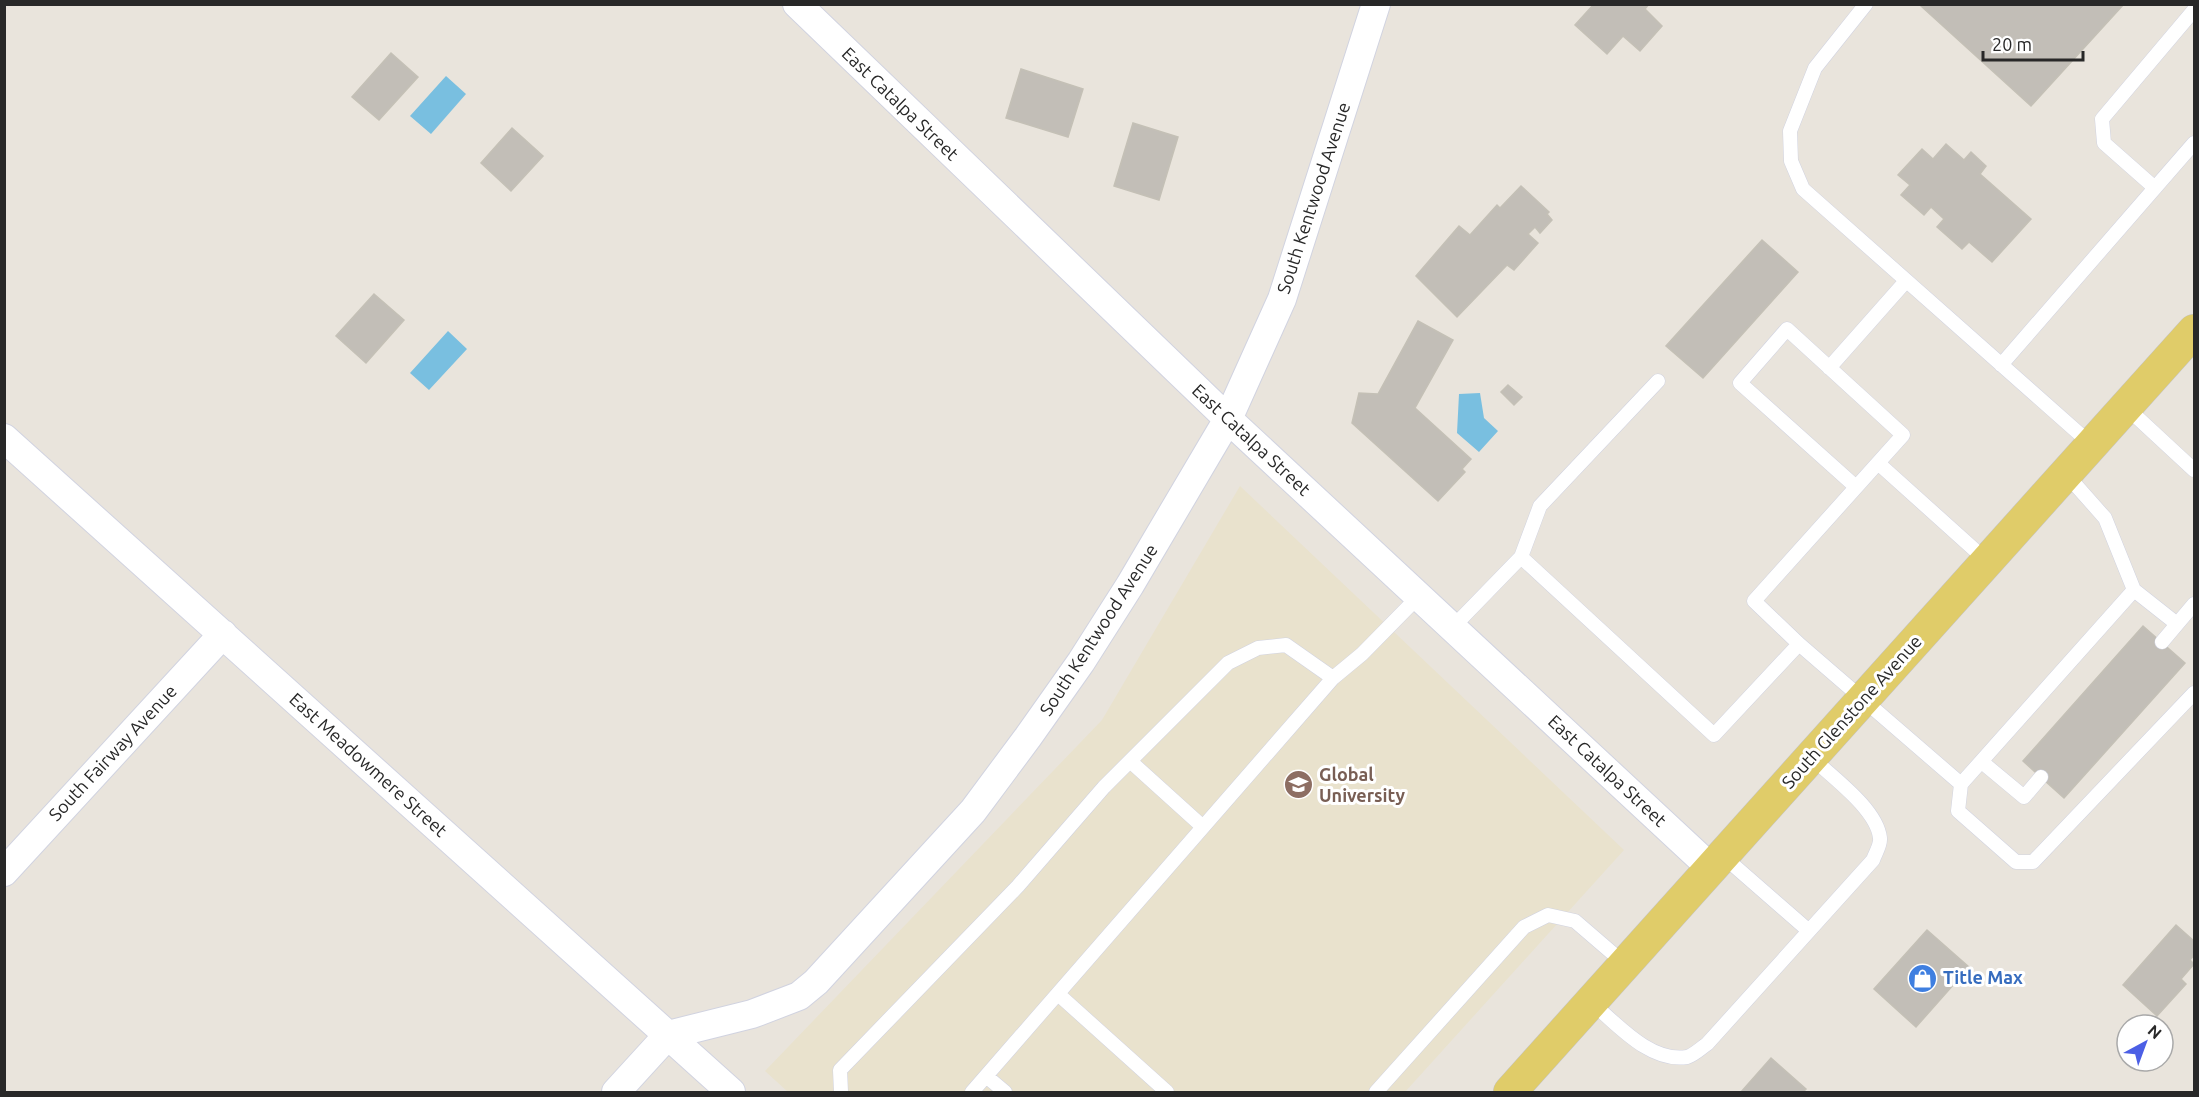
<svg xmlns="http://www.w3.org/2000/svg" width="2199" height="1097" viewBox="0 0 2199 1097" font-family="Ubuntu,sans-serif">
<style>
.education{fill:#e9e2cd}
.water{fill:#79bfe0}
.building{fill:#c2beb7;stroke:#c4c0b6;stroke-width:1.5}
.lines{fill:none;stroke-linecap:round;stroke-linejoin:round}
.lane-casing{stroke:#d1d3e0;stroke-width:15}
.street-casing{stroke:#d1d3e0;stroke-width:30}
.primary-casing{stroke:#c3c3c3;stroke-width:34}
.lane{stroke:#fff;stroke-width:14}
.street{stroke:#fff;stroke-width:28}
.primary{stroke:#e0cc69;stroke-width:33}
.labels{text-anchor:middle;stroke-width:6;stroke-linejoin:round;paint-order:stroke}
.street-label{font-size:18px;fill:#282828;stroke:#fff}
.education-label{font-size:18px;font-weight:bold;fill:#785e54;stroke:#fff;text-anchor:start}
.shop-label{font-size:18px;font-weight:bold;fill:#366cbe;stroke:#fff;text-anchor:start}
</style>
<rect width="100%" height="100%" fill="#e9e4dc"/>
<!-- education -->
<path class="education" d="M 1240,486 L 1624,850 L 1405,1092 L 788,1092 L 765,1071 L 1102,720 Z"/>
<!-- water -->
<path class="water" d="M 446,76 L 466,94 L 431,134 L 410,116 Z
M 448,331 L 467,349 L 429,390 L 410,373 Z
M 1480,393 L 1484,418 L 1498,431 L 1479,452 L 1457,433 L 1459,394 Z"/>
<!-- building -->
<path class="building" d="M 1594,4 L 1649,4 L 1645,9 L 1662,26 L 1640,51 L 1623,36 L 1607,54 L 1575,25 Z
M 1923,4 L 2124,4 L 2031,106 L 1921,6 Z
M 391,53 L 418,77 L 379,120 L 352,97 Z
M 1021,69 L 1083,89 L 1068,137 L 1006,118 Z
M 1133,123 L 1178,137 L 1159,200 L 1114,186 Z
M 512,128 L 543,156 L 511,191 L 481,163 Z
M 1946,144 L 1964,160 L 1971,152 L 1986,166 L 1980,174 L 2031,219 L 1992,262 L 1969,242 L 1962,249 L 1937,227 L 1944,219 L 1931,207 L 1924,215 L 1901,195 L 1910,185 L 1898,175 L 1922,149 L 1933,159 Z
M 1521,186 L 1549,212 L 1547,214 L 1552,220 L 1540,233 L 1535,227 L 1528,234 L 1538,243 L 1514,270 L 1507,265 L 1457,317 L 1416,276 L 1459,226 L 1470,235 L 1497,205 L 1500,208 Z
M 1762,240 L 1798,272 L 1703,378 L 1666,346 Z
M 374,294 L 404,320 L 366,363 L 336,336 Z
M 1418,321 L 1453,340 L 1415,408 L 1471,459 L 1462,469 L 1465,472 L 1438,501 L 1352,423 L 1359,393 L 1378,394 Z
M 1508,385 L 1522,397 L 1514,405 L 1501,392 Z
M 2143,626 L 2185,663 L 2064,798 L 2023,761 Z
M 2176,925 L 2194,941 L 2194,955 L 2190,960 L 2194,964 L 2181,979 L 2186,984 L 2157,1016 L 2123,985 Z
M 1927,930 L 1969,967 L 1916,1027 L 1874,989 Z
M 1771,1058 L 1806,1089 L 1803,1092 L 1741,1092 Z"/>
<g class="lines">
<defs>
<path id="lane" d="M 1866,4 L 1815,68 L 1790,131 L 1791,161 L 1803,189 L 2092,445
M 2155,188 L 2104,143 L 2102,119 L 2194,10
M 2001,365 L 2194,143
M 1829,368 L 1906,281
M 2126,407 L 2194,470
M 1878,463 L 1987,561
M 2066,474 L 2105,518 L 2134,590 L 1961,784 L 1958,811 L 2016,862 L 2033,862 L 2194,693
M 1521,557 L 1714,735 L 1799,644 L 1961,784
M 2134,590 L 2177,624
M 1453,627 L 1521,557 L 1540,506 L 1658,381
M 2162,642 L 2194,604
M 1799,644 L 1754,601 L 1903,435 L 1787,329 L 1740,383 L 1856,487
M 1130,761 L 1203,827
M 1982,762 L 2024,797 L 2041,777
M 1723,856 L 1809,931
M 1058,994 L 1167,1092
M 1591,1002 C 1617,1024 1650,1063 1687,1057 C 1694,1055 1701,1048 1707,1044 L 1873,860 C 1875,854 1881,845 1880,838 C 1877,809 1832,777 1811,757
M 986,1076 L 1005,1092
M 841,1092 L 840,1070 L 1018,886 L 1104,787 L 1228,663 L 1258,648 L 1286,645 L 1333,678 L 1362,654 L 1419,596
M 972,1092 L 1333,678
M 1376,1092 L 1524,927 L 1548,915 L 1575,921 L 1625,964"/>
<path id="street" d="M 797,4 L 1228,419 L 1711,868
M 4,438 L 731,1092
M 4,872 L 223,634
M 616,1092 L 668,1035 L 752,1014 L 799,996 L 816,982 L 973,811 L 1028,737 L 1081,662 L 1130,585 L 1228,419 L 1282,299 L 1376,4"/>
<path id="primary" d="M 1510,1092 L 2194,331"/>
</defs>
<!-- lane casing -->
<use href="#lane" class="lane-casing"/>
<!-- street casing -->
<use href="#street" class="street-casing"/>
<!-- primary casing -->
<use href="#primary" class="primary-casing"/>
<!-- lane -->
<use href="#lane" class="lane"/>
<!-- street -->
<use href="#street" class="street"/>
<!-- primary -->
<use href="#primary" class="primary"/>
</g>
<!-- icons -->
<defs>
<symbol id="university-disc" viewBox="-11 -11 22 22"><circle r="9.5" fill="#8d6e63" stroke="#fff"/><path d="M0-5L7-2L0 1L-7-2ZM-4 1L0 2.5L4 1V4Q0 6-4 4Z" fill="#fff"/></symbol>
<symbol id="shop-disc" viewBox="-11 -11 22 22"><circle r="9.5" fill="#3f7fe0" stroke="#fff"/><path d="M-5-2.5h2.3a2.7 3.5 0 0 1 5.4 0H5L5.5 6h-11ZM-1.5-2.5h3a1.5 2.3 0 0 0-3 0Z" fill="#fff"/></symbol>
</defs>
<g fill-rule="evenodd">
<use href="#university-disc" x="1282" y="768" width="33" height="33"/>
<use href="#shop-disc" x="1906" y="962" width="33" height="33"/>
</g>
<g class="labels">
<!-- street labels -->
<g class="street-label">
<text transform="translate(900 104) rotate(44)" y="6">East Catalpa Street</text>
<text transform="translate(1314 198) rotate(-72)" y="6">South Kentwood Avenue</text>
<text transform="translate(1251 440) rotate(43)" y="6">East Catalpa Street</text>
<text transform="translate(1099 630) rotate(-57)" y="6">South Kentwood Avenue</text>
<text transform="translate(1852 712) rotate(-48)" y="6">South Glenstone Avenue</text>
<text transform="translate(113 753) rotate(-47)" y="6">South Fairway Avenue</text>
<text transform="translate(368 765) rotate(42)" y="6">East Meadowmere Street</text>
<text transform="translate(1607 771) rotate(43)" y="6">East Catalpa Street</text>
</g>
<!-- education labels -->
<g class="education-label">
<text x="1319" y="781">Global<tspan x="1319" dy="21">University</tspan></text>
</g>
<!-- shop labels -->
<g class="shop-label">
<text x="1943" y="984">Title Max</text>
</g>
</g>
<!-- border -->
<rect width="2199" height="1097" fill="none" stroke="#282828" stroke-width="12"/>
<!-- north arrow -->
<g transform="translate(2145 1043) rotate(41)"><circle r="28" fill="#ffffff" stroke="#a9a9a9" stroke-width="1.5"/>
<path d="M0-4.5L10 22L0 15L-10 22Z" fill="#4c5fe5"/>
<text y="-9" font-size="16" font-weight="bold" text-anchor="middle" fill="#282828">N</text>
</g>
<!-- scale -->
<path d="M1983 51v9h100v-9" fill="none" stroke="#282828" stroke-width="3"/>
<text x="1992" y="51" font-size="18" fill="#282828" stroke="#ffffff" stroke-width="4.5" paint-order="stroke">20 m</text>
</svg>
